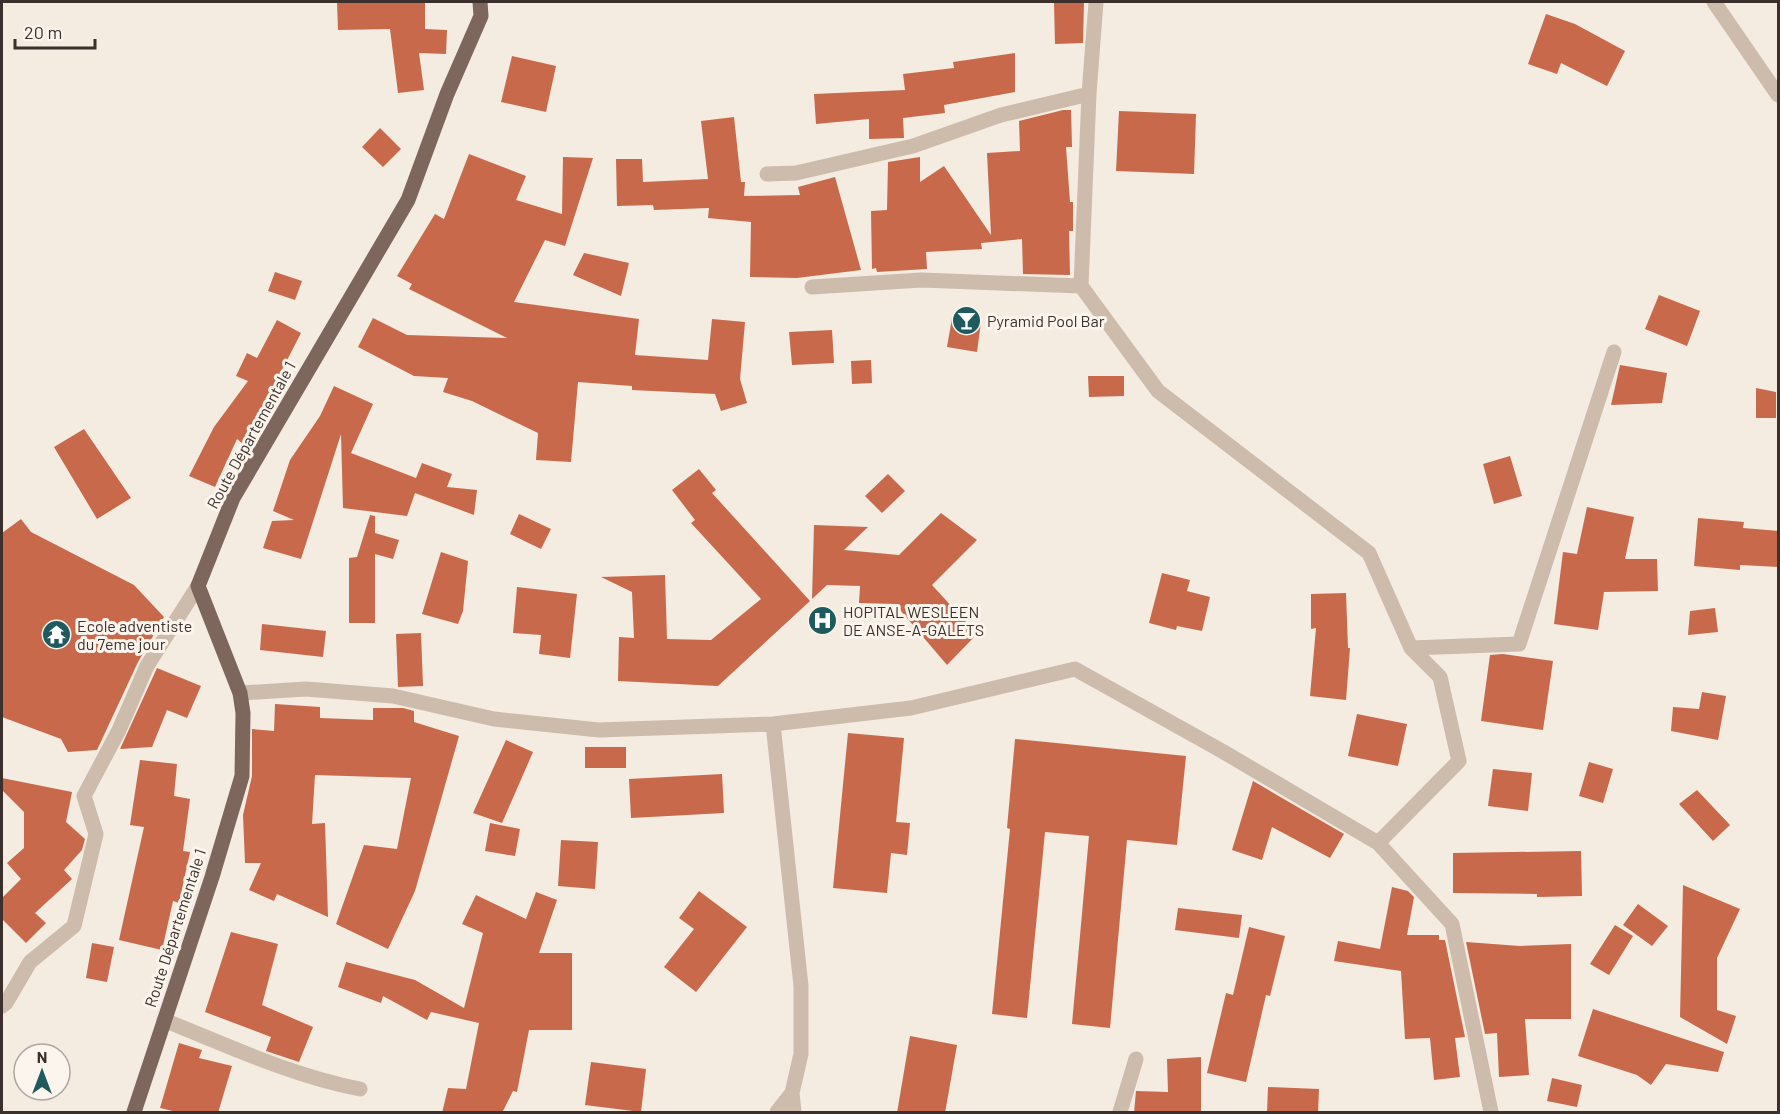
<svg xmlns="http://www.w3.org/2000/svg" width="1780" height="1114" viewBox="0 0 1780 1114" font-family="Barlow,sans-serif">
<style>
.building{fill:#c8694b}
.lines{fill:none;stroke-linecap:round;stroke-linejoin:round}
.minor{stroke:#cdbbac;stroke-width:15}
.major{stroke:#7d675c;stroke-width:15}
.labels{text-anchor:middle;stroke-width:6;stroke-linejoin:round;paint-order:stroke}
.poi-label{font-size:16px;fill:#3b302b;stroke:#fbf5ee;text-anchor:start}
.street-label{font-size:16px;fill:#3b302b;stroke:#fbf5ee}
</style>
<rect width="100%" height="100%" fill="#f4ebe1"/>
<!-- building -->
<path class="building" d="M 337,2 L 425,2 L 425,29 L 447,30 L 446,54 L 419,53 L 424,90 L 398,93 L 390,29 L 338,30 Z
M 1084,2 L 1083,43 L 1055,44 L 1054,3 Z
M 1546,14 L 1575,24 L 1625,51 L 1607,86 L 1561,63 L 1557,74 L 1528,64 Z
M 1015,53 L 1015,92 L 944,105 L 945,113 L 903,118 L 904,138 L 869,139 L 869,119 L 816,124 L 814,94 L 905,90 L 903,74 L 954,68 L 953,62 Z
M 512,56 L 556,66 L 546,112 L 501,102 Z
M 1063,110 L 1071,110 L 1072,147 L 1066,147 L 1070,202 L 1073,202 L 1073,231 L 1069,231 L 1070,275 L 1023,274 L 1022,239 L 981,243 L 982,249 L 926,252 L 927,269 L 877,272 L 876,268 L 872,269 L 871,211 L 887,210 L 888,162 L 920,157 L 920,182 L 944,166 L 991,235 L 987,153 L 1020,151 L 1019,121 Z
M 1119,111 L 1196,114 L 1194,174 L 1116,171 Z
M 734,117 L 741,182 L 745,182 L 744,196 L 800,195 L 798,187 L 835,177 L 861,270 L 797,278 L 750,277 L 751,222 L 708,218 L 709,208 L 654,210 L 653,205 L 617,206 L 616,159 L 642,159 L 643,182 L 708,179 L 701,121 Z
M 380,128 L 401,149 L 383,167 L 362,147 Z
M 469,154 L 526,176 L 516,200 L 562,214 L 563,157 L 593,158 L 565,246 L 545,240 L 514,302 L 639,319 L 635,355 L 708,360 L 712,319 L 745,322 L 740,379 L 747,403 L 721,411 L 715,394 L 632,390 L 632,386 L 578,382 L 571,462 L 536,460 L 538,433 L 472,401 L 443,392 L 448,378 L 414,376 L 358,347 L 373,318 L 407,335 L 507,338 L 409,289 L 412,284 L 397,276 L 435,214 L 444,219 Z
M 584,253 L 629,263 L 621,296 L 573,275 Z
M 275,272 L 302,281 L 295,300 L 268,291 Z
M 1659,295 L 1700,311 L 1687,346 L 1645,329 Z
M 952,318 L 981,322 L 977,352 L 947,347 Z
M 277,320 L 301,333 L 282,370 L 290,373 L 279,393 L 242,443 L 237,439 L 215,487 L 189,476 L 214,427 L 248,381 L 236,376 L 247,353 L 257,358 Z
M 832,330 L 834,363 L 792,365 L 789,332 Z
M 871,360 L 872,383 L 852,384 L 851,361 Z
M 1620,365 L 1667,373 L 1662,403 L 1611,405 Z
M 1088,376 L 1124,376 L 1124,396 L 1089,397 Z
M 334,386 L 373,404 L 351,453 L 416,478 L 422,463 L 452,474 L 447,487 L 477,490 L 474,515 L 415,493 L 407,516 L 343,508 L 341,434 L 301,559 L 263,548 L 272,521 L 294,520 L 273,511 L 290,460 L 320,416 Z
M 1756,388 L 1776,392 L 1776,418 L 1756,418 Z
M 84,429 L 131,498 L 97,519 L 54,447 Z
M 1510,456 L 1522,496 L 1494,504 L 1483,464 Z
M 699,469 L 716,490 L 712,493 L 810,601 L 718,686 L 618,681 L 619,637 L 634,638 L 632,592 L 601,577 L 665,575 L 667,639 L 711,640 L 761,599 L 691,523 L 695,520 L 672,490 Z
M 888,474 L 905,491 L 882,513 L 865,496 Z
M 1587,507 L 1634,517 L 1625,559 L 1657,559 L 1658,591 L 1604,592 L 1598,630 L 1554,624 L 1563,552 L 1577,554 Z
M 941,513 L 977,540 L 932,585 L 977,634 L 947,665 L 895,604 L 859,603 L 860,586 L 827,585 L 812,599 L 814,525 L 868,527 L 844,550 L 899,555 Z
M 519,514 L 551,529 L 541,549 L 510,534 Z
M 370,515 L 375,516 L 375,533 L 399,540 L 393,559 L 375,554 L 375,623 L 349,623 L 349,558 L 357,557 Z
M 1698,518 L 1744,522 L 1743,528 L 1779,531 L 1779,567 L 1740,565 L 1740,570 L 1694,566 Z
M 21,519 L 31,532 L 134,585 L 164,617 L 138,662 L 97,750 L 68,752 L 61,739 L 2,717 L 2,533 Z
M 441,552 L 468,561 L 463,611 L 458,624 L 422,614 Z
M 1162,573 L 1190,580 L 1187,591 L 1210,597 L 1202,631 L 1177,626 L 1176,630 L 1149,623 Z
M 517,587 L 577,594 L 570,658 L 539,654 L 541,635 L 513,633 Z
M 1346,593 L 1348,648 L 1350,648 L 1346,700 L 1310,696 L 1316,628 L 1311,629 L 1311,594 Z
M 1715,608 L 1718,632 L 1688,635 L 1690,611 Z
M 262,624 L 326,631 L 323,657 L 260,650 Z
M 421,633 L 423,686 L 398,687 L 396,634 Z
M 1503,654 L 1553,661 L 1543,730 L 1481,721 L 1490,655 Z
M 157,668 L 201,686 L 187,718 L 167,710 L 152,747 L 120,749 Z
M 1702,692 L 1726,696 L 1718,740 L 1671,731 L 1673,707 L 1699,709 Z
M 275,704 L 320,707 L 320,718 L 373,720 L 373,708 L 403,708 L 414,711 L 414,722 L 459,736 L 415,891 L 388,949 L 336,924 L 364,845 L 397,849 L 411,778 L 315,775 L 312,824 L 325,823 L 328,917 L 277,894 L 274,901 L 249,890 L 261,863 L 245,863 L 243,815 L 252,776 L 252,729 L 274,731 Z
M 1357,714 L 1407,724 L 1398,766 L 1348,756 Z
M 848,733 L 904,738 L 896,822 L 910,823 L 907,855 L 891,853 L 887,893 L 833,888 Z
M 1015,739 L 1186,756 L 1177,845 L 1127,840 L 1110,1028 L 1072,1024 L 1089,836 L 1045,832 L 1027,1018 L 992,1014 L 1010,829 L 1007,828 Z
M 506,740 L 533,752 L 502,823 L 473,813 Z
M 585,747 L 626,747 L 626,768 L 585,768 Z
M 140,760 L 177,764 L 174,796 L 190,799 L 183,851 L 190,852 L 179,903 L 173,901 L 162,950 L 119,940 L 144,827 L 130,825 Z
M 1589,762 L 1613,769 L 1603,803 L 1579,796 Z
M 1493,769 L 1532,773 L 1528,811 L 1488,806 Z
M 722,774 L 724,813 L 631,818 L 629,779 Z
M 2,778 L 72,792 L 66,822 L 85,839 L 82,850 L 64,870 L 72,879 L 35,913 L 46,923 L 26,943 L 2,919 L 2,898 L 21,879 L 7,863 L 24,848 L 24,812 L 2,790 Z
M 1253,781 L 1344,834 L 1330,858 L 1272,827 L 1262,860 L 1232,850 Z
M 1697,790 L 1730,825 L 1713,841 L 1679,804 Z
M 490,823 L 520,829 L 515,856 L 485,851 Z
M 561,840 L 598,842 L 595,889 L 558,886 Z
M 1581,851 L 1582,896 L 1537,897 L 1537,894 L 1453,893 L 1453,853 Z
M 1683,885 L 1740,909 L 1717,958 L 1717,1010 L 1736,1016 L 1727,1044 L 1680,1017 Z
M 1392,887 L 1408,891 L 1414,897 L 1407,935 L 1439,935 L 1439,940 L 1445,940 L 1465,1037 L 1455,1038 L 1460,1077 L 1434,1080 L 1430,1038 L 1405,1039 L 1401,971 L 1334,961 L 1338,941 L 1380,949 Z
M 699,891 L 747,927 L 696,992 L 664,967 L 694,929 L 679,918 Z
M 536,892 L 557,900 L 539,953 L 572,953 L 572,1030 L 529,1030 L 517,1092 L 513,1091 L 502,1113 L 442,1113 L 448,1088 L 466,1089 L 479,1023 L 431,1012 L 427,1020 L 383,996 L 381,1003 L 338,987 L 346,962 L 415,980 L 464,1008 L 483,933 L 462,924 L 476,895 L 526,919 Z
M 1638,904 L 1668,926 L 1652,946 L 1623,925 Z
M 1178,908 L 1242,915 L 1239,938 L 1175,930 Z
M 1615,925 L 1633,936 L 1609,975 L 1590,964 Z
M 1249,927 L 1285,936 L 1270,996 L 1266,995 L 1246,1082 L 1207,1073 L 1226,993 L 1233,995 Z
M 231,932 L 278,944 L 262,1005 L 313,1027 L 299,1062 L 266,1051 L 271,1037 L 205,1012 Z
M 1466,942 L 1520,946 L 1571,944 L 1571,1019 L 1525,1019 L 1529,1075 L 1499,1077 L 1497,1033 L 1485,1034 Z
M 92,943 L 114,947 L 107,982 L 86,978 Z
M 1593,1009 L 1724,1052 L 1718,1072 L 1666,1064 L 1651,1085 L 1637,1075 L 1578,1056 Z
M 910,1036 L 957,1045 L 945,1113 L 897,1113 Z
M 179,1043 L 202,1050 L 199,1058 L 232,1066 L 218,1113 L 181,1113 L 160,1108 Z
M 1201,1057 L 1201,1113 L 1134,1113 L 1136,1091 L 1168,1092 L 1167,1059 Z
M 591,1062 L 646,1069 L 641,1112 L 585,1105 Z
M 1552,1078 L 1582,1085 L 1577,1107 L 1547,1101 Z
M 1268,1087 L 1319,1089 L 1318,1113 L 1267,1113 Z"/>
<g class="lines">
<!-- minor -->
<path class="minor" d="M 1096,2 L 1089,94 L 1081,286 L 1158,391 L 1369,553 L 1411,648 L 1440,677 L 1459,761 L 1378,843
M 1714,2 L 1778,95
M 767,174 L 796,173 L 913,146 L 1001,115 L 1089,94
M 812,287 L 921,280 L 1081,286
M 1411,648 L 1519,644 L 1614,352
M 240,693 L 306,689 L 393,696 L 494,719 L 599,730 L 773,724 L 911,708 L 1075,669 L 1222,751 L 1378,843 L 1452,924 L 1491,1112
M 773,724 L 801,986 L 801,1054 L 792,1093 L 794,1112
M 2,1006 L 6,1003 L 30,962 L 74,926 L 96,834 L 84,796 L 119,730 L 147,666 L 198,586
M 164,1020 C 228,1046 293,1076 360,1089
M 777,1112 L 792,1093
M 1120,1112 L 1136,1059"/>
<!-- major -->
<path class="major" d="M 134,1112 L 212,877 L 242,776 L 243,713 L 240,693 L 198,586 L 233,498 L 408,200 L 447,94 L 481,16 L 480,2"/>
</g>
<!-- icons -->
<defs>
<symbol id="bar-disc" viewBox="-11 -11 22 22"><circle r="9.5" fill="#1f5a5e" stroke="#fbf5ee"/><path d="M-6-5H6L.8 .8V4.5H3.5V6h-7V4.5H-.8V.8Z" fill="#fff"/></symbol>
<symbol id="hospital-disc" viewBox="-11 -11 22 22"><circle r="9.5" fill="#1f5a5e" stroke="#fbf5ee"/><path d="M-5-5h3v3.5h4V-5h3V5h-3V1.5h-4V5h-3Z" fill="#fff"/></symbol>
<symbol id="temple-disc" viewBox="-11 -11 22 22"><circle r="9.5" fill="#1f5a5e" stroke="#fbf5ee"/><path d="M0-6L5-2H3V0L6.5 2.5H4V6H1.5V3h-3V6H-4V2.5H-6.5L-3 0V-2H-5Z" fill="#fff"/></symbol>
</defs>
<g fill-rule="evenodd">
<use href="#bar-disc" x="950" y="304" width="33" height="33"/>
<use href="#hospital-disc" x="806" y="604" width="33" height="33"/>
<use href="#temple-disc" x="40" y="618" width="33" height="33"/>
</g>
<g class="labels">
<!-- poi labels -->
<g class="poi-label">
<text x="987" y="327">Pyramid Pool Bar</text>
<text x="843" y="618">HOPITAL WESLEEN<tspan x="843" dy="18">DE ANSE-A-GALETS</tspan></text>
<text x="77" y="632">Ecole adventiste<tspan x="77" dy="18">du 7eme jour</tspan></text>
</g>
<!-- street labels -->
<g class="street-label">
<text transform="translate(251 435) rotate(-61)" y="6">Route Départementale 1</text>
<text transform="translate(175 928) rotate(-72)" y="6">Route Départementale 1</text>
</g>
</g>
<!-- border -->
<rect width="1780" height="1114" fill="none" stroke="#3b302b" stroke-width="6"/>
<!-- north arrow -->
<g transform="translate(42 1072)"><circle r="28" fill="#fbf5ee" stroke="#aea6a0" stroke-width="1.5"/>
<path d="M0-4.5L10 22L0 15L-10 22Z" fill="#1f5a5e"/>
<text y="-9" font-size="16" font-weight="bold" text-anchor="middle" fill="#3b302b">N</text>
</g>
<!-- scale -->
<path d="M15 39v9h80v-9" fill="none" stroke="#3b302b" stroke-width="3"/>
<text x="24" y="39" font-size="18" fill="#3b302b" stroke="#fbf5ee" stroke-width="4.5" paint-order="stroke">20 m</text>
</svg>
